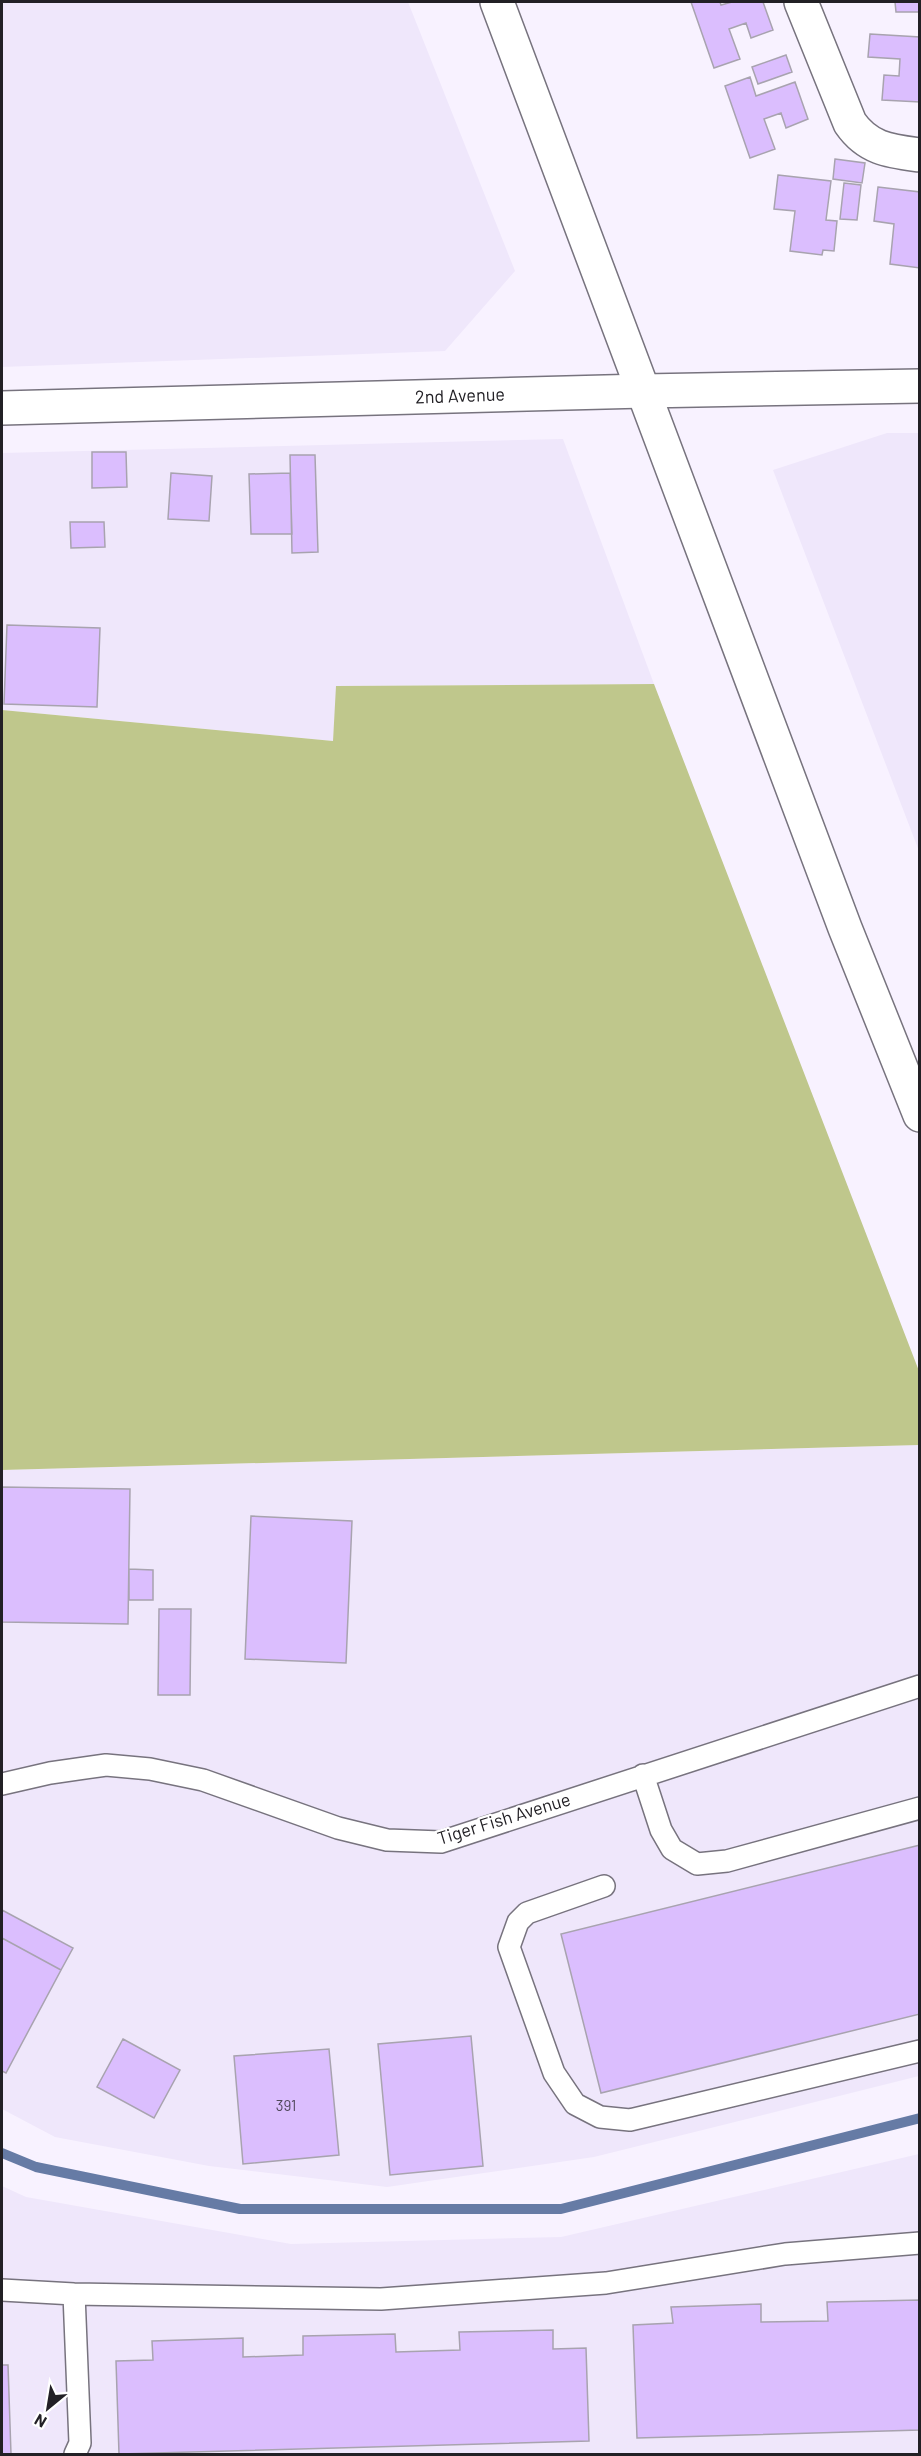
<svg xmlns="http://www.w3.org/2000/svg" width="921" height="2456" viewBox="0 0 921 2456" font-family="Barlow,sans-serif">
<style>
.built{fill:#efe7fb}
.grass{fill:#bfc78c}
.lines{fill:none;stroke-linecap:round;stroke-linejoin:round}
.stream{stroke:#667ba5;stroke-width:10}
.building{fill:#dbbefe;stroke:#a8a3af;stroke-width:1.5}
.service-casing{stroke:#77737e;stroke-width:24}
.minor-casing{stroke:#77737e;stroke-width:36}
.tertiary-casing{stroke:#77737e;stroke-width:36}
.secondary-casing{stroke:#77737e;stroke-width:36}
.service{stroke:#fff;stroke-width:21}
.minor{stroke:#fff;stroke-width:33}
.tertiary{stroke:#fff;stroke-width:33}
.secondary{stroke:#fff;stroke-width:33}
.labels{text-anchor:middle;stroke-width:4.5;stroke-linejoin:round;paint-order:stroke}
.number-label{font-size:15px;fill:#50485b}
.street-label{font-size:18px;fill:#222025;stroke:#fff}
</style>
<rect width="100%" height="100%" fill="#f8f2ff"/>
<!-- built -->
<path class="built" d="M 2,2 L 408,2 L 515,271 L 445,351 L 2,367 Z
M 887,433 L 919,433 L 919,851 L 773,470 Z
M 563,439 L 654,684 L 337,686 L 333,741 L 2,710 L 2,453 Z
M 919,1445 L 919,2076 L 594,2157 L 387,2187 L 209,2166 L 55,2137 L 2,2109 L 2,1470 Z
M 919,2154 L 919,2454 L 2,2454 L 2,2186 L 26,2197 L 291,2244 L 561,2237 Z"/>
<!-- grass -->
<path class="grass" d="M 654,684 L 919,1371 L 919,1445 L 2,1470 L 2,710 L 333,741 L 336,686 Z"/>
<g class="lines">
<!-- stream -->
<path class="stream" d="M 2,2153 L 36,2167 L 240,2209 L 561,2209 L 920,2118"/>
</g>
<!-- building -->
<path class="building" d="M 691,2 L 720,2 L 721,5 L 732,2 L 763,2 L 773,30 L 751,38 L 746,23 L 729,29 L 740,59 L 714,68 Z
M 895,2 L 920,2 L 920,12 L 896,12 Z
M 870,34 L 920,37 L 920,102 L 882,100 L 884,75 L 899,76 L 900,59 L 868,57 Z
M 786,55 L 792,72 L 758,84 L 752,67 Z
M 750,77 L 756,96 L 795,82 L 808,119 L 786,128 L 781,113 L 764,119 L 775,149 L 750,158 L 725,86 Z
M 835,159 L 865,163 L 862,183 L 833,179 Z
M 778,175 L 831,181 L 826,220 L 837,221 L 834,251 L 823,250 L 822,255 L 790,251 L 795,211 L 774,209 Z
M 844,183 L 861,185 L 857,220 L 840,219 Z
M 878,187 L 920,192 L 920,268 L 890,264 L 894,224 L 874,221 Z
M 92,452 L 126,452 L 127,487 L 92,488 Z
M 290,455 L 315,455 L 318,552 L 292,553 Z
M 171,473 L 212,476 L 209,521 L 168,519 Z
M 290,473 L 292,534 L 251,534 L 249,474 Z
M 70,522 L 104,522 L 105,547 L 71,548 Z
M 7,625 L 100,628 L 97,707 L 4,704 Z
M 2,1487 L 130,1489 L 128,1624 L 2,1622 Z
M 251,1516 L 352,1521 L 346,1663 L 245,1659 Z
M 129,1569 L 153,1570 L 153,1600 L 129,1600 Z
M 159,1609 L 191,1609 L 190,1695 L 158,1695 Z
M 920,1845 L 920,2014 L 601,2093 L 561,1934 Z
M 2,1910 L 73,1948 L 61,1970 L 2,1938 Z
M 2,1938 L 61,1970 L 6,2073 L 2,2071 Z
M 471,2036 L 483,2166 L 390,2175 L 378,2044 Z
M 123,2039 L 180,2070 L 154,2118 L 97,2087 Z
M 329,2049 L 339,2155 L 243,2164 L 234,2056 Z
M 919,2300 L 920,2430 L 637,2438 L 633,2325 L 673,2323 L 671,2307 L 761,2304 L 761,2322 L 828,2321 L 827,2302 Z
M 553,2330 L 553,2349 L 586,2348 L 589,2441 L 119,2454 L 116,2361 L 153,2360 L 152,2341 L 243,2338 L 243,2357 L 303,2355 L 303,2336 L 395,2334 L 396,2352 L 460,2350 L 459,2332 Z
M 2,2365 L 8,2365 L 11,2454 L 2,2454 Z"/>
<g class="lines">
<defs>
<path id="service" d="M 643,1775 L 661,1830 L 672,1849 L 697,1864 L 727,1861 L 920,1808
M 2,1784 L 50,1773 L 106,1765 L 150,1769 L 203,1780 L 338,1828 L 387,1840 L 441,1842 L 920,1686
M 604,1886 L 527,1913 L 518,1922 L 509,1947 L 554,2073 L 575,2104 L 600,2117 L 630,2120 L 920,2051
M 2,2290 L 74,2294 L 381,2299 L 606,2283 L 785,2254 L 920,2243
M 74,2294 L 80,2443 L 75,2454"/>
<path id="minor" d="M 801,2 L 850,123 C 868,149 890,151 920,155
M 2,408 L 644,391"/>
<path id="tertiary" d="M 644,391 L 920,386"/>
<path id="secondary" d="M 497,2 L 845,928 L 920,1115"/>
</defs>
<!-- service casing -->
<use href="#service" class="service-casing"/>
<!-- minor casing -->
<use href="#minor" class="minor-casing"/>
<!-- tertiary casing -->
<use href="#tertiary" class="tertiary-casing"/>
<!-- secondary casing -->
<use href="#secondary" class="secondary-casing"/>
<!-- service -->
<use href="#service" class="service"/>
<!-- minor -->
<use href="#minor" class="minor"/>
<!-- tertiary -->
<use href="#tertiary" class="tertiary"/>
<!-- secondary -->
<use href="#secondary" class="secondary"/>
</g>
<g class="labels">
<!-- number labels -->
<g class="number-label">
<text x="286" y="2111">391</text>
</g>
<!-- street labels -->
<g class="street-label">
<text transform="translate(460 396) rotate(-2)" y="6">2nd Avenue</text>
<text transform="translate(504 1819) rotate(-17)" y="6">Tiger Fish Avenue</text>
</g>
</g>
<!-- border -->
<rect width="921" height="2456" fill="none" stroke="#222025" stroke-width="6"/>
<!-- north arrow -->
<g transform="translate(48 2408) rotate(210)" stroke="#ffffff" stroke-width="4.5" paint-order="stroke">
<path d="M0-4.5L10 22L0 15L-10 22Z" fill="#222025"/>
<text y="-9" font-size="16" font-weight="bold" text-anchor="middle" fill="#222025">N</text>
</g>
</svg>
